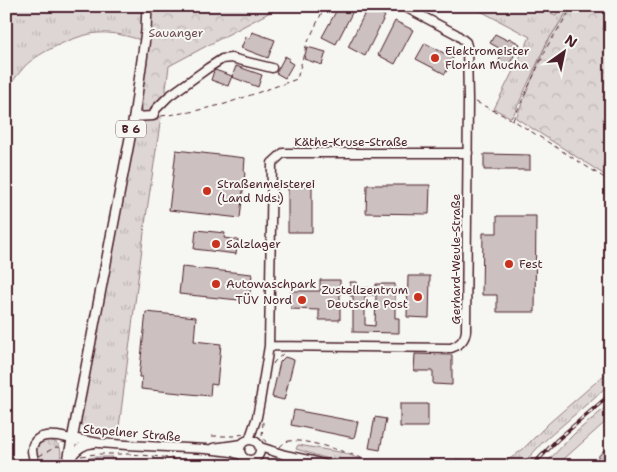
<svg xmlns="http://www.w3.org/2000/svg" width="617" height="472" viewBox="0 0 617 472" font-family="'Shantell Sans',sans-serif">
<style>
.grass{fill:url(#grass-tufts);stroke:#947a80}
.forest{fill:url(#forest-crowns);stroke:#947a80}
.building{fill:#ccc1c0;stroke:#4a1f2b;fill-rule:evenodd}
.lines{fill:none;stroke-linecap:round;stroke-linejoin:round}
.minor-casing{stroke:#4a1f2b;stroke-width:11}
.major-casing{stroke:#4a1f2b;stroke-width:12}
.path{stroke:#4a1f2b;stroke-width:1;stroke-dasharray:5 4;stroke-linecap:butt}
.minor{stroke:#f6f6f2;stroke-width:8}
.major{stroke:#f6f6f2;stroke-width:9}
.rail-casing{stroke:#4a1f2b;stroke-width:4}
.rail{stroke:#f6f6f2;stroke-width:2;stroke-dasharray:5.5;stroke-linecap:butt}
.poi-dot{fill:#c8321e;stroke:#f6f6f2;stroke-width:2}
.labels{text-anchor:middle;stroke-width:4;stroke-linejoin:round;paint-order:stroke}
.shield{fill:#f6f6f2;stroke:#7e6067;stroke-width:1}
.shield-label{font-size:11px;font-weight:bold;fill:#4a1f2b}
.park-label{font-size:12px;fill:#6f4d56;stroke:#f6f6f2}
.poi-label{font-size:12px;fill:#4a1f2b;stroke:#f6f6f2;text-anchor:start}
.street-label{font-size:12px;fill:#4a1f2b;stroke:#f6f6f2}
</style>
<defs>
<pattern id="grass-tufts" width="24" height="20" patternUnits="userSpaceOnUse" patternTransform="scale(1.25)"><rect width="24" height="20" fill="#ddd6d5"/><path d="M3 7l-1-3M5 7V3M7 7l1-3M15 17l-1-3M17 17v-4M19 17l1-3" fill="none" stroke="#bfb7b7"/></pattern>
<pattern id="forest-crowns" width="20" height="18" patternUnits="userSpaceOnUse" patternTransform="scale(1.25)"><rect width="20" height="18" fill="#ddd6d5"/><path d="M2 6a3 3 0 1 1 6 0M12 15a3 3 0 1 1 6 0" fill="none" stroke="#bfb7b7"/></pattern>
</defs>
<rect width="100%" height="100%" fill="#f6f6f2"/>
<filter id="ink" filterUnits="userSpaceOnUse"><feTurbulence type="fractalNoise" baseFrequency=".02" numOctaves="2"/><feDisplacementMap in="SourceGraphic" scale="10" xChannelSelector="R" yChannelSelector="G"/><feConvolveMatrix kernelMatrix="1 2 1 2 8 2 1 2 1" color-interpolation-filters="sRGB"/></filter>
<g filter="url(#ink)">
<!-- grass -->
<path class="grass" d="M 6,6 L 143,6 L 141,40 C 127,36 113,32 98,33 C 78,34 39,52 25,66 C 18,74 12,82 6,91 Z
M 471,6 L 541,6 L 542,10 L 556,15 L 561,6 L 571,6 L 547,42 L 513,116 L 510,117 L 494,109 L 530,37 Z
M 161,117 L 146,217 L 118,435 C 105,434 83,436 80,420 L 136,125 L 142,119 Z
M 611,369 L 611,383 L 542,443 L 521,466 L 456,466 L 456,459 L 471,461 L 507,461 L 522,450 L 549,423 Z
M 611,403 L 611,417 L 556,466 L 543,466 L 575,433 Z
M 49,440 C 64,443 61,453 59,466 L 39,466 L 36,450 L 40,442 Z
M 298,445 L 345,453 L 376,466 L 351,466 L 296,449 Z
M 95,457 L 112,457 L 110,466 L 73,466 L 77,458 L 79,460 Z"/>
<!-- forest -->
<path class="forest" d="M 151,6 L 276,6 L 274,10 L 169,66 L 165,97 L 151,112 L 142,113 L 142,88 L 150,31 Z
M 571,6 L 611,6 L 611,179 L 516,118 L 547,42 Z"/>
<!-- building -->
<path class="building" d="M 339,6 L 344,6 L 353,11 L 336,44 L 322,37 Z
M 368,7 L 385,16 L 365,56 L 348,47 Z
M 395,21 L 413,30 L 395,64 L 378,55 Z
M 252,32 L 275,40 L 268,58 L 241,48 L 246,37 L 250,38 Z
M 495,34 L 507,40 L 509,38 L 520,44 L 506,71 L 496,66 L 504,51 L 490,43 Z
M 425,43 L 453,58 L 445,74 L 416,59 Z
M 307,47 L 326,52 L 322,65 L 304,59 Z
M 285,56 L 290,59 L 288,61 L 293,64 L 285,78 L 276,73 Z
M 236,66 L 262,75 L 258,87 L 232,77 Z
M 215,70 L 232,76 L 228,86 L 211,80 L 214,71 Z
M 176,150 L 245,158 L 244,172 L 245,172 L 240,218 L 169,210 Z
M 484,154 L 530,155 L 530,170 L 484,170 Z
M 367,185 L 430,185 L 429,214 L 366,213 Z
M 288,186 L 312,186 L 312,232 L 288,232 Z
M 497,216 L 536,216 L 535,312 L 497,312 L 497,295 L 482,295 L 483,233 L 497,233 Z
M 196,230 L 225,233 L 224,238 L 238,240 L 236,254 L 194,249 Z
M 182,267 L 252,274 L 249,301 L 179,294 Z
M 408,276 L 430,276 L 429,318 L 407,317 Z
M 320,280 L 340,280 L 340,320 L 319,320 L 319,310 L 291,309 L 291,291 L 320,291 Z
M 350,282 L 357,282 L 358,288 L 376,288 L 376,284 L 395,284 L 395,318 L 399,318 L 399,333 L 353,332 L 353,296 L 350,296 ZM 365,295 L 376,295 L 375,326 L 365,325 Z
M 146,312 L 196,317 L 194,341 L 221,344 L 217,385 L 211,384 L 210,396 L 141,389 L 142,377 L 139,377 Z
M 415,354 L 452,355 L 452,385 L 433,384 L 433,371 L 414,371 Z
M 285,357 L 294,360 L 284,400 L 272,397 L 280,362 Z
M 400,404 L 428,404 L 428,427 L 400,427 Z
M 294,410 L 358,422 L 354,438 L 291,425 Z
M 375,417 L 386,419 L 380,450 L 369,448 Z
M 611,442 L 611,466 L 590,466 Z"/>
<g class="lines">
<defs>
<path id="minor" d="M 134,117 L 153,116 L 156,109 L 169,96 L 208,68 L 222,59 L 231,58 L 272,68
M 269,346 L 451,348 C 460,345 465,340 466,331 L 468,100 L 467,46 L 466,42 L 456,34 L 403,6
M240 450a10 10 0 1 1 20 0a10 10 0 1 1-20 0Z
M 72,440 L 77,439 L 99,443 L 127,445 L 206,449 L 232,452 L 241,455
M 249,440 L 257,417 L 260,401 L 269,346 L 272,163 L 283,153 L 468,153
M 260,447 L 285,455 L 313,461 L 329,466
M 213,448 L 242,444
M 70,459 C 75,450 84,444 94,443
M 292,459 L 304,466
M 35,466 C 35,461 32,455 32,450 C 33,429 64,436 76,441"/>
<path id="major" d="M 67,466 L 134,117 L 146,31 L 147,6"/>
</defs>
<!-- minor casing -->
<use href="#minor" class="minor-casing"/>
<!-- major casing -->
<use href="#major" class="major-casing"/>
<!-- path -->
<path class="path" d="M 476,102 L 513,120 L 611,182
M 161,116 L 190,112 L 225,104 L 297,79 L 306,46 L 325,6
M 513,120 L 548,45 L 573,6
M 273,364 L 274,362 L 284,353
M 263,422 L 262,437 L 266,442
M 212,436 L 234,436 L 243,434
M 280,447 C 282,445 283,443 286,442 C 299,435 366,458 380,466
M 39,456 L 56,447 L 63,448
M 81,456 L 96,454 L 131,454 L 171,458 L 183,464 L 198,466
M 197,459 L 203,466
M 237,461 L 239,466
M 258,466 L 259,463 L 268,460 L 270,461 L 270,459"/>
<!-- minor -->
<use href="#minor" class="minor"/>
<!-- major -->
<use href="#major" class="major"/>
<defs>
<path id="rail" d="M 532,466 L 557,440 L 611,394"/>
</defs>
<!-- rail casing -->
<use href="#rail" class="rail-casing"/>
<!-- rail -->
<use href="#rail" class="rail"/>
</g>
</g>
<!-- markers -->
<g class="poi-dot">
<circle cx="435" cy="58" r="5"/>
<circle cx="207" cy="191" r="5"/>
<circle cx="216" cy="244" r="5"/>
<circle cx="509" cy="264" r="5"/>
<circle cx="216" cy="284" r="5"/>
<circle cx="418" cy="297" r="5"/>
<circle cx="302" cy="300" r="5"/>
</g>
<g class="labels">
<!-- shield labels -->
<rect class="shield" x="116" y="120.5" width="30" height="17" rx="4"/>
<g class="shield-label">
<text x="131" y="133">B 6</text>
</g>
<!-- park labels -->
<g class="park-label">
<text x="176" y="37">Sauanger</text>
</g>
<!-- poi labels -->
<g class="poi-label">
<text x="445" y="55">Elektromeister<tspan x="445" dy="14">Florian Mucha</tspan></text>
<text x="217" y="188">Straßenmeisterei<tspan x="217" dy="14">(Land Nds.)</tspan></text>
<text x="226" y="248">Salzlager</text>
<text x="519" y="268">Fest</text>
<text x="226" y="288">Autowaschpark</text>
<text x="408" y="294" text-anchor="end">Zustellzentrum<tspan x="408" dy="14">Deutsche Post</tspan></text>
<text x="292" y="304" text-anchor="end">TÜV Nord</text>
</g>
<!-- street labels -->
<g class="street-label">
<text x="351" y="146">Käthe-Kruse-Straße</text>
<text transform="translate(456 259) rotate(-90)" y="4">Gerhard-Weule-Straße</text>
<text transform="translate(132 433) rotate(5)" y="4">Stapelner Straße</text>
</g>
</g>
<!-- margin -->
<rect width="617" height="472" fill="none" stroke="#f6f6f2" stroke-width="25"/>
<rect x="12" y="12" width="592" height="447" fill="none" stroke="#4a1f2b" stroke-width="2" filter="url(#ink)"/>
<!-- north arrow -->
<g transform="translate(564 52) rotate(33)" stroke="#f6f6f2" stroke-width="4" paint-order="stroke">
<path d="M0-4L9 19L0 12L-9 19Z" fill="#4a1f2b"/>
<text y="-8" font-size="14" font-weight="bold" text-anchor="middle" fill="#4a1f2b">N</text>
</g>
</svg>
